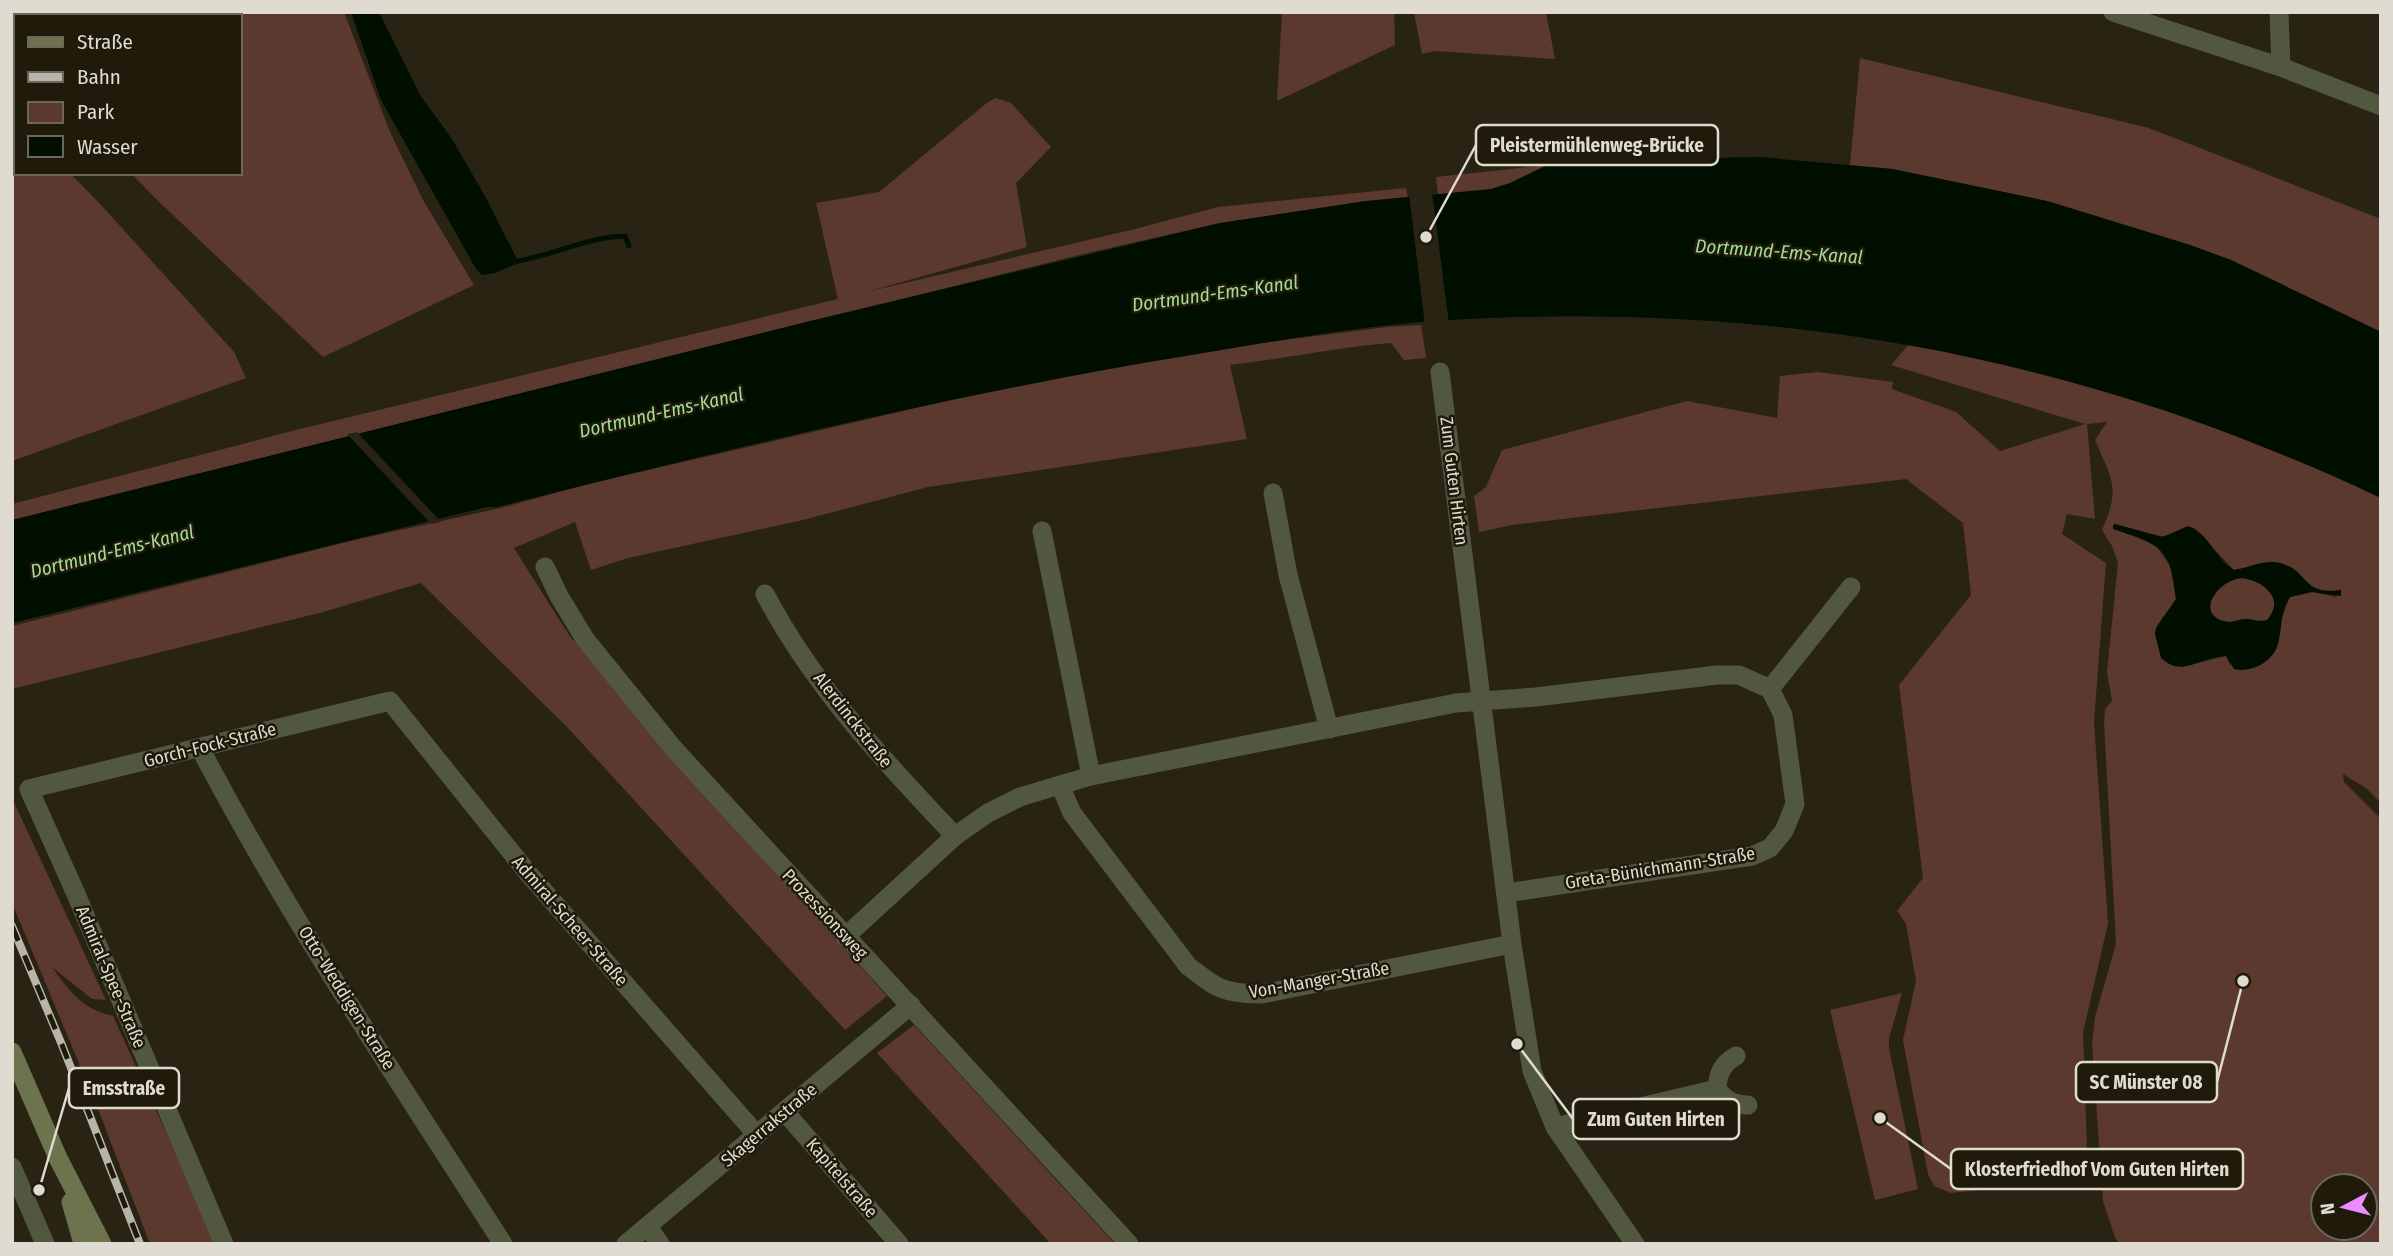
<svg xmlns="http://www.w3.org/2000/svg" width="2393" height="1256" viewBox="0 0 2393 1256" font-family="'Fira Sans Condensed',sans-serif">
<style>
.green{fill:#5c392e;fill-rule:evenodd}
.water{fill:#000f00;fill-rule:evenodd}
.pier{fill:#292313}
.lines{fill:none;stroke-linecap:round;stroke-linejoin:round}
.stream{stroke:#000f00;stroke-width:5}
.minor{stroke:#52573f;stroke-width:19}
.secondary{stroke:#6d734d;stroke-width:19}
.rail-casing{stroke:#b9b4a9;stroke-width:8}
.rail{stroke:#1f1a0a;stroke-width:5;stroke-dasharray:16;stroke-linecap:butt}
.labels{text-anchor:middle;stroke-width:5;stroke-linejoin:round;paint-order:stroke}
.street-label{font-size:18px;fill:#dfdbd1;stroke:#1f1a0a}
.water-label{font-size:19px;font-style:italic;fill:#a1de99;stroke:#1f1a0a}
.leader{fill:none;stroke:#dfdbd1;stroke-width:2.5}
.callout-dot{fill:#dfdbd1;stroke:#1f1a0a;stroke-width:2.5}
.callout{fill:#1f1a0a;stroke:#dfdbd1;stroke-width:2.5}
.callout-label{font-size:19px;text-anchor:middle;font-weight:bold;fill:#dfdbd1}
</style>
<rect width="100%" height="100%" fill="#292313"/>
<!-- green -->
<path class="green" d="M 12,12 L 87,12 L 90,16 L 16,16 L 16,52 L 12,48 Z
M 202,12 L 344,12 L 390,132 L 423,200 L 474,285 L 323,357 L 156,199 L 131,173 L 240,173 L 240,16 L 203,16 Z
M 1282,12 L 1394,12 L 1395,45 L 1277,101 Z
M 1414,12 L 1546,12 L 1555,59 L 1435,51 L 1422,54 Z
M 1860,58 L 2149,128 L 2381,219 L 2381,332 L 2231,260 L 2190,245 L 2047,201 L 1893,169 L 1850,165 Z
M 996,98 L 1011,103 L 1051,147 L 1016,183 L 1027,247 L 866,292 L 1135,229 L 1218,207 L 1406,188 L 1408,198 L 1366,201 L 1220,223 L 1079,255 L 12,520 L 12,504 L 296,430 L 838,299 L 816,203 L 879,192 L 988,102 Z
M 12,117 L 16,120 L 16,173 L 70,173 L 102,206 L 234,352 L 246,378 L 12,461 Z
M 1557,164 C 1536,167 1520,181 1500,187 C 1480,193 1458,193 1438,195 L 1436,177 Z
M 1421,325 L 1426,358 L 1404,360 L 1391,343 C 1337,347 1284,359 1230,365 L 1247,439 L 928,487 L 799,521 L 628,558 L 591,570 L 575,522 L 514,548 L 569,635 L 750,845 L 887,996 L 845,1030 L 569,729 L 421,583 L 323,612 L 12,689 L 12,626 L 359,539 L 501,508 L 592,483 L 985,392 L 1119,366 L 1253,344 L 1388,327 Z
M 1909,344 C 2072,377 2232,424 2381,498 L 2381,803 L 2366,788 L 2343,774 L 2344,782 L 2381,819 L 2381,1244 L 2119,1244 L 2114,1235 L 2103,1201 L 2092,1045 L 2095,1017 L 2116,944 L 2104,722 L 2105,709 L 2112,701 L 2107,672 L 2118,563 L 2112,546 L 2102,530 C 2121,488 2112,480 2095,440 L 2107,422 L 2087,424 L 2095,519 L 2067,514 L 2062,534 L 2106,563 L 2094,722 L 2108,923 L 2083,1033 L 2088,1178 L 1951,1193 L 1934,1186 L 1928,1174 L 1903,1040 L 1916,981 L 1906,924 L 1897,911 L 1923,878 L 1899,685 L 1971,595 L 1963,523 L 1906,479 L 1512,525 L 1479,532 L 1474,496 L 1486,487 L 1502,450 L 1687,401 L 1777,418 L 1780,376 L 1818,372 L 1893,382 L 1892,389 L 1956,412 L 2000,451 L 2085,424 L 1891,365 ZM 2194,528 L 2234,570 C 2250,568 2267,559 2283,564 C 2303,569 2309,597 2335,591 L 2337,597 L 2312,592 L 2290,597 L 2281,620 L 2277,646 L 2230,665 L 2226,656 L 2182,667 C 2173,657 2149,643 2157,627 C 2161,617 2171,609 2176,599 L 2170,566 L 2154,543 L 2155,536 C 2170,538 2179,529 2194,528 ZM 2323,1186 L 2365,1186 L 2365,1228 L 2323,1228 Z
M 2242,578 C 2264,581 2286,599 2267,620 C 2259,622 2253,619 2245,619 C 2240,619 2234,622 2229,622 C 2194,619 2213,581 2242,578 Z
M 12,798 L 106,1000 L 92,999 L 52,967 C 70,992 82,1009 113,1016 L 217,1244 L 150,1244 L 98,1109 L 12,903 Z
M 1902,993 L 1889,1038 L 1889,1048 L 1918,1189 L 1875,1200 L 1830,1010 Z
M 914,1025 L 1115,1244 L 1051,1244 L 877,1053 Z"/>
<!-- water -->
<path class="water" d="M 351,12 L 379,12 L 420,95 L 452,139 L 486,198 L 519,263 L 495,273 L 482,275 L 476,269 L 381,100 Z
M 1760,157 L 1892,169 L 2047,201 L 2190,245 L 2231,260 L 2381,332 L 2381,498 C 2334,475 2286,456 2238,437 C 1992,342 1730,305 1467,319 C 1377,323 1287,339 1198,354 C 962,392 729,449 497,507 L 487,507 L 12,623 L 12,520 L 810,321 L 1220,223 L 1366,201 L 1491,189 L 1510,183 L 1545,166 L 1557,164 L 1601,160 Z
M 2115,524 L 2163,537 L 2188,526 C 2209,533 2215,559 2234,570 C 2250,568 2266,558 2283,564 C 2309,572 2301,595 2341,590 L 2341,596 L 2312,592 L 2290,597 C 2279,612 2283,630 2277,647 C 2271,663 2250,673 2234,669 L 2226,656 C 2220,657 2214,657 2209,659 C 2191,664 2178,674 2161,658 L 2155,634 L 2156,628 L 2176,599 C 2171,546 2160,545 2113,529 L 2113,525 ZM 2242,578 C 2264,581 2286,599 2267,620 C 2259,623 2253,619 2245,619 C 2240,619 2234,622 2229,622 C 2194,618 2214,581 2242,578 Z"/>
<!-- pier -->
<path class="pier" d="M 1432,192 L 1449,324 L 1425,326 L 1409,194 Z
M 357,432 L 441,522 L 431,524 L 347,434 Z"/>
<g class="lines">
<!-- stream -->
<path class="stream" d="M 513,262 C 551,256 587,237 625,236 L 629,246"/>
<!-- minor -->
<path class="minor" d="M 2113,12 L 2281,67 L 2381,106
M 2279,12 L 2281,67
M 1440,372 L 1512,944 L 1532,1071 L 1555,1127 L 1635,1244
M 1273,493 L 1288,575 L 1329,729
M 1042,531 L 1091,776
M 545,567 L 559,596 L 585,639 L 674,749 L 1129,1244
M 765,594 C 813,686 884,761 955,836
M 1770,689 L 1851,587
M 200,748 C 290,920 399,1081 503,1244
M 1060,785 L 1072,813 L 1188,966 C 1219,990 1223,993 1262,994 L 1512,944
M 845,937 L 955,836 L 988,813 L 1020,797 L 1060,785 L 1091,776 L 1456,703 L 1536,697 L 1717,675 L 1739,675 L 1770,689 L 1783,715 L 1795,804 L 1784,831 L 1770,848 L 1752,856 L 1506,893
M 1717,1089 C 1718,1073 1722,1064 1736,1056
M 785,1112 L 899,1244
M 1555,1127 L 1717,1089 C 1726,1101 1734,1105 1748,1105
M 12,1167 L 45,1244
M 648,1227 L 660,1244
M 224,1244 L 76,894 L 29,789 L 390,701 L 528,873 L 757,1135
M 626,1244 L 911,1005"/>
<!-- secondary -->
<path class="secondary" d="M 12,1052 L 58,1158 L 102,1244
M 71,1202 L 83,1244"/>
<defs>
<path id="rail" d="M 12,926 L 62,1045 L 140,1244"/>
</defs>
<!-- rail casing -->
<use href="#rail" class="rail-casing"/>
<!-- rail -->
<use href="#rail" class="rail"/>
</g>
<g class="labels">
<!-- street labels -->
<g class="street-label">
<text transform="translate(1454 481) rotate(83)" y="6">Zum Guten Hirten</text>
<text transform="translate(853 720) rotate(52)" y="6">Alerdinckstraße</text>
<text transform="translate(210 745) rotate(-14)" y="6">Gorch-Fock-Straße</text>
<text transform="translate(1660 868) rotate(-9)" y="6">Greta-Bünichmann-Straße</text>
<text transform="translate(825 914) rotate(47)" y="6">Prozessionsweg</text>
<text transform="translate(570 921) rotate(49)" y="6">Admiral-Scheer-Straße</text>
<text transform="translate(111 977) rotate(67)" y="6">Admiral-Spee-Straße</text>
<text transform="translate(1319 980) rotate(-10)" y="6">Von-Manger-Straße</text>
<text transform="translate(347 998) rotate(58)" y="6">Otto-Weddigen-Straße</text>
<text transform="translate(769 1125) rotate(-40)" y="6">Skagerrakstraße</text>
<text transform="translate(842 1178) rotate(49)" y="6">Kapitelstraße</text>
</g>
<!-- water labels -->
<g class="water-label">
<text transform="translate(1779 251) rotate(4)" y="7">Dortmund-Ems-Kanal</text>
<text transform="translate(1215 293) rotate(-8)" y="7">Dortmund-Ems-Kanal</text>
<text transform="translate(661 412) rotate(-13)" y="7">Dortmund-Ems-Kanal</text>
<text transform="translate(112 551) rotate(-14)" y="7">Dortmund-Ems-Kanal</text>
</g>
</g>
<!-- callouts -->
<path class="leader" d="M1426 237L1476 145M2243 981L2217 1082M39 1190L69 1088M1517 1044L1573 1119M1880 1118L1951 1169"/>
<g class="callout-dot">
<circle cx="1426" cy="237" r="7"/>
<circle cx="2243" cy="981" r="7"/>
<circle cx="39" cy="1190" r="7"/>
<circle cx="1517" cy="1044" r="7"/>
<circle cx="1880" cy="1118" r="7"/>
</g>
<g class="callout">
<rect x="1476" y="125" width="242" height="40" rx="7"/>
<rect x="2076" y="1062" width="141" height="40" rx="7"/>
<rect x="69" y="1068" width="110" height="40" rx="7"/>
<rect x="1573" y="1099" width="166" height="40" rx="7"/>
<rect x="1951" y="1149" width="292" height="40" rx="7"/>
</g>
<g class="callout-label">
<text x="1597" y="152">Pleistermühlenweg-Brücke</text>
<text x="2146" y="1089">SC Münster 08</text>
<text x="124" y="1095">Emsstraße</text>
<text x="1656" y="1126">Zum Guten Hirten</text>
<text x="2097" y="1176">Klosterfriedhof Vom Guten Hirten</text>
</g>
<!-- border -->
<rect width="2393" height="1256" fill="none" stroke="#dfdbd1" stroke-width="28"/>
<!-- legend -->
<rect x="14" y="14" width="228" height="161" fill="#1f1a0a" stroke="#6c675a" stroke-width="2"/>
<rect x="28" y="37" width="35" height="10" fill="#6d734d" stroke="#6c675a" stroke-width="2"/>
<text x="77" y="49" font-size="21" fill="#dfdbd1">Straße</text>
<rect x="28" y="72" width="35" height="10" fill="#b9b4a9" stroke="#6c675a" stroke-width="2"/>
<text x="77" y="84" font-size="21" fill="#dfdbd1">Bahn</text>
<rect x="28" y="102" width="35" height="21" fill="#5c392e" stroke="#6c675a" stroke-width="2"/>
<text x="77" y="119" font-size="21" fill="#dfdbd1">Park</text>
<rect x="28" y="136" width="35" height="21" fill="#000f00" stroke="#6c675a" stroke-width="2"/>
<text x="77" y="154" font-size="21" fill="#dfdbd1">Wasser</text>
<!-- north arrow -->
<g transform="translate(2344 1207) rotate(263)"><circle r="33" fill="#1f1a0a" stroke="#6c675a" stroke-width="2"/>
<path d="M0-5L12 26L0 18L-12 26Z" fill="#e98dfe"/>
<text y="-10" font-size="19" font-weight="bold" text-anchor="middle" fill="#dfdbd1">N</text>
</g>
</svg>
